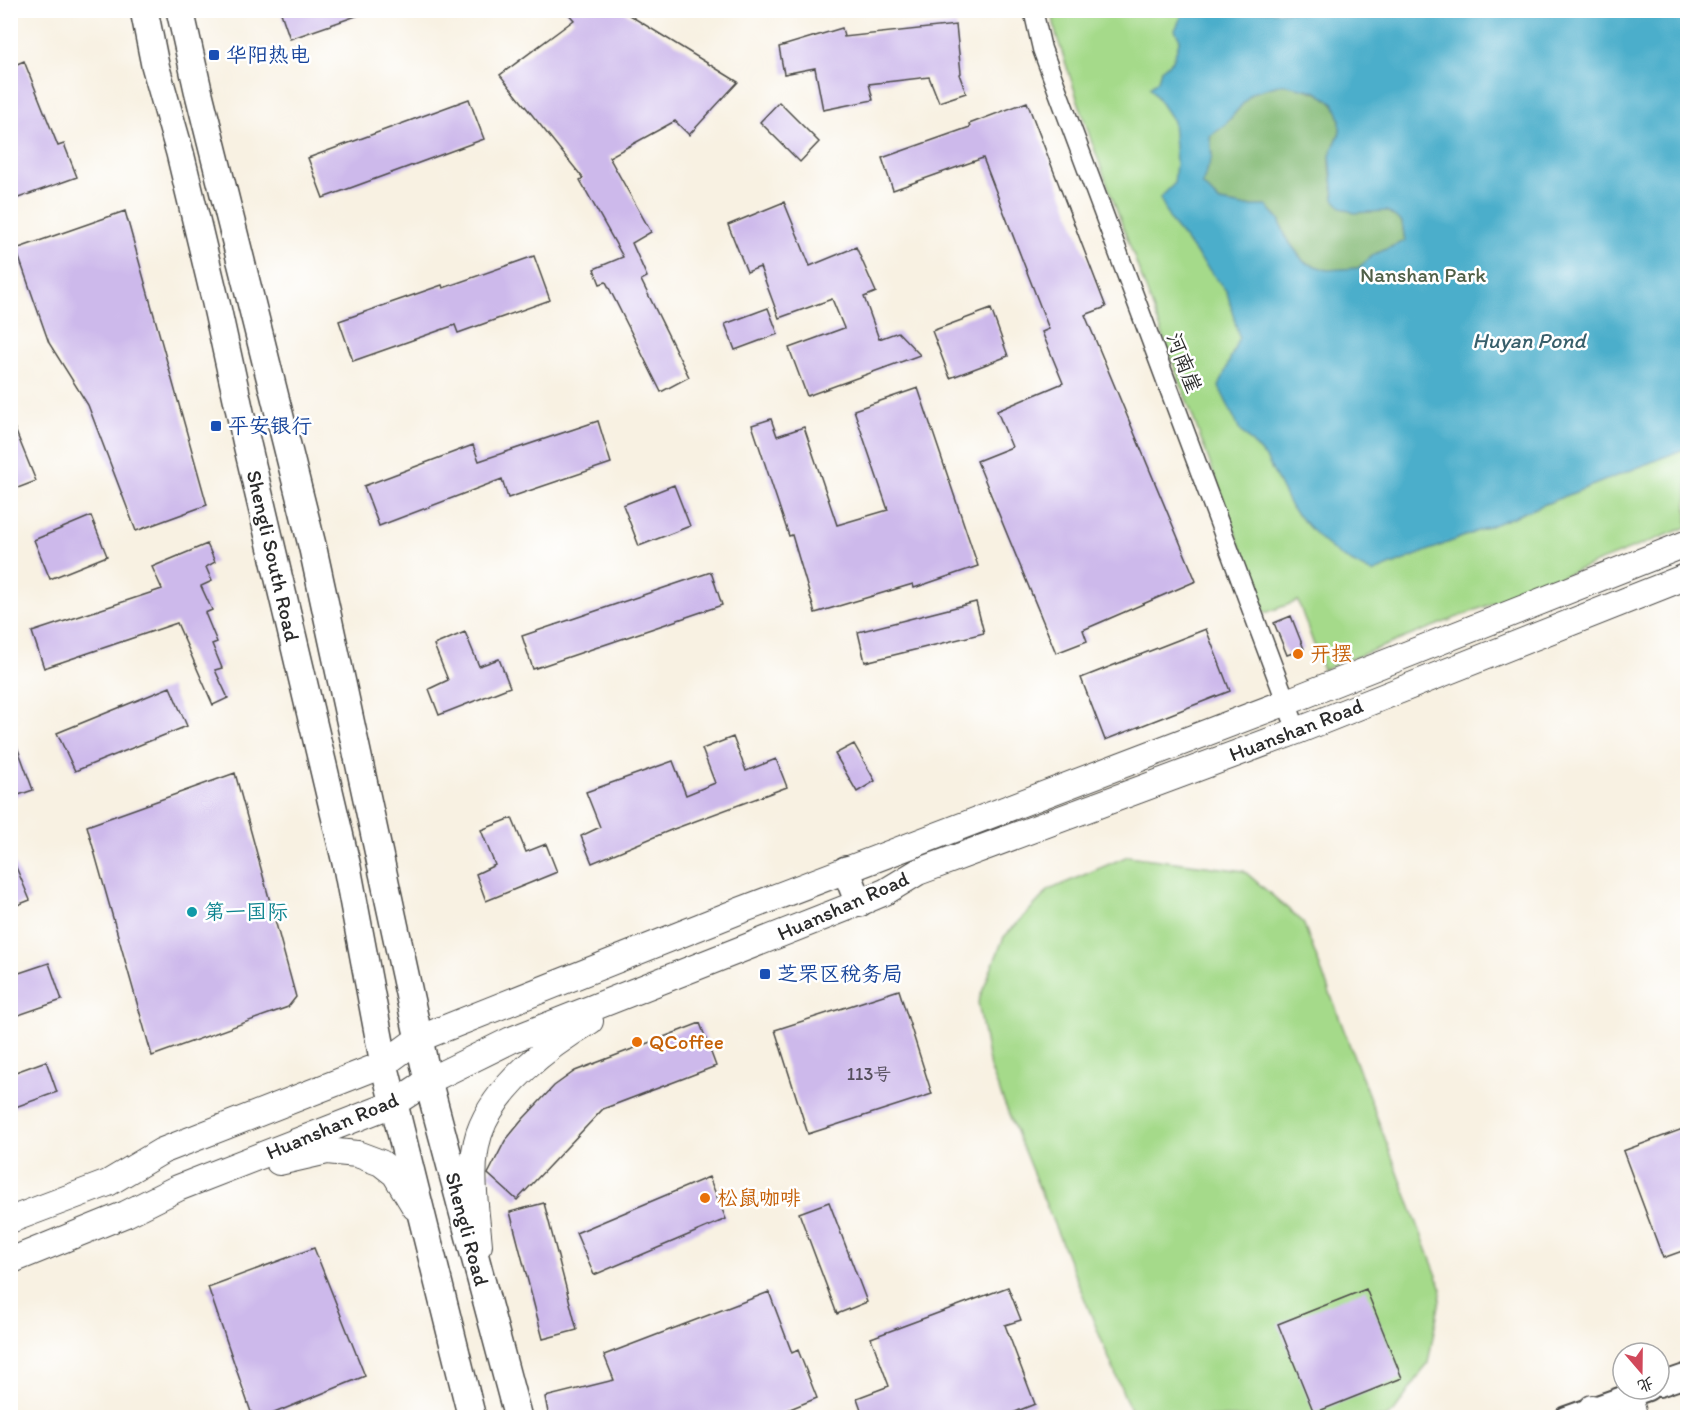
<svg xmlns="http://www.w3.org/2000/svg" width="1698" height="1428" viewBox="0 0 1698 1428" font-family="Itim,'LXGW WenKai TC',sans-serif">
<style>
.green{fill:#a5da8a;stroke:#68825a;stroke-width:1.5}
.forest{fill:#84ba76;stroke:#587250;stroke-width:1.5}
.water{fill:#4caecb;stroke:#3c6c7b;stroke-width:1.5;fill-rule:evenodd}
.building{fill:#cdb9eb}
.lines{fill:none;stroke-linecap:round;stroke-linejoin:round}
.minor-casing{stroke:#4a4946;stroke-width:21}
.tertiary-casing{stroke:#4a4946;stroke-width:26}
.secondary-casing{stroke:#4a4946;stroke-width:28}
.primary-casing{stroke:#4a4946;stroke-width:30}
.minor{stroke:#fff;stroke-width:18}
.tertiary{stroke:#fff;stroke-width:22}
.secondary{stroke:#fff;stroke-width:26}
.primary{stroke:#fff;stroke-width:27}
.transit-dot{fill:#1a4fb4;stroke:#fff;stroke-width:2}
.food-dot{fill:#e8710a;stroke:#fff;stroke-width:2}
.culture-dot{fill:#0f9aa8;stroke:#fff;stroke-width:2}
.labels{text-anchor:middle;stroke-width:5;stroke-linejoin:round;paint-order:stroke}
.number-label{font-size:18px;fill:#544e5b}
.transit-label{font-size:21px;fill:#164399;stroke:#fff;text-anchor:start}
.park-label{font-size:21px;fill:#506048;stroke:#fff}
.street-label{font-size:21px;fill:#2b2b2b;stroke:#fff}
.food-label{font-size:21px;fill:#c56008;stroke:#fff;text-anchor:start}
.culture-label{font-size:21px;fill:#0d838f;stroke:#fff;text-anchor:start}
.water-label{font-size:22px;font-style:italic;fill:#385f6b;stroke:#fff}
</style>
<rect width="100%" height="100%" fill="#fff"/>
<filter id="ink" filterUnits="userSpaceOnUse"><feTurbulence type="fractalNoise" baseFrequency=".0167" numOctaves="2"/><feDisplacementMap in="SourceGraphic" scale="12" xChannelSelector="R" yChannelSelector="G"/><feConvolveMatrix kernelMatrix="1 2 1 2 8 2 1 2 1" color-interpolation-filters="sRGB"/></filter>
<filter id="wash" filterUnits="userSpaceOnUse"><feTurbulence type="fractalNoise" baseFrequency=".008" numOctaves="4" result="noise"/><feDisplacementMap in="SourceGraphic" scale="24" xChannelSelector="R" yChannelSelector="G"/><feGaussianBlur stdDeviation="1.35" result="paint"/><feColorMatrix in="noise" values="0 0 0 0 0 0 0 0 0 0 0 0 0 0 0 0 0 1.4 0 .05"/><feComposite in="paint" operator="in"/></filter>
<g filter="url(#wash)">
<rect width="100%" height="100%" fill="#f8f1e2"/>
<!-- green -->
<path class="green" d="M 1052,11 L 1687,11 L 1687,527 L 1323,670 L 1298,601 L 1265,613 L 1091,140 L 1056,34 Z
M 1128,856 L 1244,871 L 1303,922 L 1442,1289 L 1428,1363 L 1394,1412 L 1385,1418 L 1133,1417 L 990,1068 L 978,1002 L 1004,937 L 1049,890 Z"/>
<!-- forest -->
<path class="forest" d="M 1282,84 C 1309,90 1344,93 1340,130 C 1339,139 1331,148 1330,157 C 1329,171 1334,185 1334,199 L 1387,211 L 1402,222 L 1405,241 L 1375,254 L 1358,268 L 1327,271 L 1304,262 L 1286,238 L 1279,219 L 1267,206 L 1243,206 L 1220,202 L 1201,184 L 1212,157 L 1210,136 L 1224,126 L 1252,93 Z"/>
<!-- water -->
<path class="water" d="M 1184,11 L 1687,11 L 1687,448 L 1372,573 L 1342,557 L 1322,541 L 1292,509 L 1266,458 L 1240,430 L 1219,387 L 1239,337 L 1227,292 L 1171,222 L 1160,198 L 1174,184 L 1176,163 L 1173,121 L 1150,87 L 1158,80 L 1161,70 L 1173,60 L 1180,39 L 1175,30 ZM 1282,84 L 1315,91 L 1334,103 L 1340,119 L 1340,132 L 1330,155 L 1334,199 L 1342,208 L 1354,213 L 1387,211 L 1402,222 L 1405,241 L 1375,254 L 1358,268 L 1327,270 L 1304,262 L 1286,238 L 1279,219 L 1267,206 L 1243,206 L 1220,202 L 1202,184 L 1212,157 L 1210,136 L 1224,126 L 1252,93 Z"/>
<g id="blocks">
<!-- building -->
<path class="building" d="M 280,10 L 365,10 L 365,13 L 290,39 Z
M 565,10 L 621,10 L 738,82 L 689,135 L 675,121 L 609,157 L 651,232 L 632,243 L 647,277 L 641,280 L 689,377 L 661,392 L 606,282 L 600,284 L 594,269 L 623,257 L 580,180 L 583,178 L 500,75 L 574,20 Z
M 956,25 L 961,73 L 959,74 L 966,93 L 939,102 L 929,77 L 869,84 L 873,100 L 823,110 L 815,68 L 784,74 L 779,47 L 842,28 L 844,37 Z
M 24,61 L 58,146 L 64,144 L 77,177 L 10,201 L 10,67 Z
M 469,99 L 484,139 L 323,198 L 308,158 Z
M 779,102 L 819,142 L 800,162 L 760,122 Z
M 1027,102 L 1106,307 L 1085,315 L 1196,581 L 1083,630 L 1087,641 L 1056,653 L 977,461 L 1012,447 L 997,411 L 1063,383 L 1042,332 L 1049,329 L 983,158 L 893,190 L 882,158 L 970,127 L 969,124 Z
M 784,202 L 810,266 L 856,247 L 876,292 L 864,297 L 879,339 L 898,332 L 920,355 L 807,396 L 789,348 L 844,328 L 832,299 L 779,318 L 760,267 L 747,272 L 728,225 Z
M 125,211 L 207,505 L 136,531 L 88,405 L 49,343 L 16,249 Z
M 534,256 L 550,300 L 458,333 L 455,325 L 353,361 L 339,321 L 442,285 L 443,288 Z
M 768,308 L 778,334 L 735,350 L 725,324 Z
M 991,309 L 1008,356 L 950,378 L 932,331 Z
M 918,388 L 978,566 L 914,588 L 913,584 L 815,613 L 792,535 L 789,536 L 752,425 L 771,419 L 777,436 L 804,427 L 837,525 L 888,510 L 854,410 Z
M 10,417 L 36,481 L 10,491 Z
M 598,421 L 611,463 L 508,498 L 502,479 L 379,526 L 364,486 L 473,445 L 479,461 Z
M 674,485 L 690,526 L 639,546 L 623,505 Z
M 91,516 L 107,556 L 50,579 L 34,540 Z
M 207,544 L 215,562 L 206,567 L 212,581 L 201,586 L 212,610 L 205,613 L 217,642 L 212,644 L 222,668 L 215,670 L 228,698 L 213,705 L 177,623 L 44,668 L 32,632 L 162,589 L 152,567 Z
M 711,572 L 722,605 L 533,669 L 522,636 Z
M 976,602 L 984,633 L 865,662 L 858,632 Z
M 1291,616 L 1304,649 L 1287,655 L 1274,623 Z
M 1206,629 L 1230,691 L 1105,740 L 1081,678 Z
M 465,632 L 479,666 L 499,659 L 510,687 L 439,715 L 429,689 L 448,680 L 434,645 Z
M 170,687 L 187,726 L 75,771 L 57,733 Z
M 10,733 L 12,733 L 33,790 L 10,798 Z
M 733,737 L 746,771 L 776,759 L 787,787 L 671,830 L 592,863 L 581,836 L 600,827 L 586,792 L 673,761 L 686,795 L 715,783 L 702,749 Z
M 854,744 L 875,781 L 857,792 L 835,754 Z
M 235,773 L 296,997 L 288,1007 L 152,1056 L 87,826 Z
M 512,818 L 526,852 L 546,844 L 557,872 L 486,901 L 476,874 L 495,865 L 481,830 Z
M 10,853 L 30,900 L 10,908 Z
M 49,963 L 62,1000 L 10,1018 L 10,976 Z
M 899,990 L 932,1094 L 808,1134 L 775,1030 Z
M 700,1023 L 716,1066 L 603,1109 L 517,1200 L 488,1174 L 505,1141 L 523,1119 L 554,1086 L 575,1071 Z
M 46,1061 L 57,1092 L 10,1109 L 10,1074 Z
M 1688,1127 L 1688,1249 L 1663,1258 L 1623,1151 Z
M 709,1177 L 726,1219 L 594,1275 L 576,1233 Z
M 829,1202 L 867,1302 L 837,1314 L 799,1213 Z
M 544,1203 L 577,1330 L 543,1339 L 510,1212 Z
M 314,1248 L 365,1376 L 262,1418 L 253,1418 L 208,1287 Z
M 1008,1287 L 1021,1320 L 1005,1325 L 1035,1404 L 1000,1418 L 864,1418 L 857,1398 L 889,1386 L 871,1338 Z
M 1366,1289 L 1402,1378 L 1314,1413 L 1278,1324 Z
M 769,1292 L 792,1353 L 798,1350 L 817,1398 L 768,1418 L 549,1418 L 545,1397 L 614,1380 L 604,1355 Z"/>
</g>
</g>
<g filter="url(#ink)">
<use href="#blocks" fill-opacity="0" stroke="#4a4946" stroke-width="1.5"/>
<g class="lines">
<defs>
<path id="minor" d="M 1033,10 L 1042,49 L 1297,731"/>
<path id="tertiary" d="M 1659,1385 L 1688,1375
M 1566,1418 L 1648,1389"/>
<path id="secondary" d="M 279,1162 L 327,1151 L 357,1154 L 381,1163 L 395,1174 L 415,1207
M 10,1220 L 108,1183 L 162,1151 L 384,1064 L 418,1039 L 739,911 L 1287,702 L 1688,543
M 479,1245 C 476,1209 468,1169 479,1134 C 495,1086 548,1046 590,1021
M 10,1261 L 126,1214 L 178,1188 L 393,1104 L 428,1081 L 511,1040 L 859,903 L 885,892 L 918,872 L 1297,731 L 1688,576
M 1628,1396 L 1635,1418
M 1592,1408 L 1595,1418"/>
<path id="primary" d="M 144,10 L 155,65 L 180,153 L 216,303 L 247,444 L 347,867 L 384,1064 L 472,1418
M 180,10 L 198,90 L 313,549 L 428,1081 L 518,1418
M 846,870 L 859,903"/>
</defs>
<!-- minor casing -->
<use href="#minor" class="minor-casing"/>
<!-- tertiary casing -->
<use href="#tertiary" class="tertiary-casing"/>
<!-- secondary casing -->
<use href="#secondary" class="secondary-casing"/>
<!-- primary casing -->
<use href="#primary" class="primary-casing"/>
<!-- minor -->
<use href="#minor" class="minor"/>
<!-- tertiary -->
<use href="#tertiary" class="tertiary"/>
<!-- secondary -->
<use href="#secondary" class="secondary"/>
<!-- primary -->
<use href="#primary" class="primary"/>
</g>
</g>
<!-- markers -->
<g class="transit-dot">
<rect x="208" y="49" width="12" height="12" rx="3"/>
<rect x="210" y="420" width="12" height="12" rx="3"/>
<rect x="759" y="968" width="12" height="12" rx="3"/>
</g>
<g class="food-dot">
<circle cx="1298" cy="654" r="6"/>
<circle cx="637" cy="1042" r="6"/>
<circle cx="705" cy="1198" r="6"/>
</g>
<circle class="culture-dot" cx="192" cy="912" r="6"/>
<g class="labels">
<!-- number labels -->
<g class="number-label">
<text x="869" y="1080">113号</text>
</g>
<!-- transit labels -->
<g class="transit-label">
<text x="226" y="62">华阳热电</text>
<text x="228" y="433">平安银行</text>
<text x="777" y="981">芝罘区税务局</text>
</g>
<!-- park labels -->
<g class="park-label">
<text x="1423" y="282">Nanshan Park</text>
</g>
<!-- street labels -->
<g class="street-label">
<text transform="translate(1184 363) rotate(69)" y="7">河南崖</text>
<text transform="translate(273 556) rotate(77)" y="7">Shengli South Road</text>
<text transform="translate(1296 730) rotate(-21)" y="7">Huanshan Road</text>
<text transform="translate(843 906) rotate(-24)" y="7">Huanshan Road</text>
<text transform="translate(332 1126) rotate(-23)" y="7">Huanshan Road</text>
<text transform="translate(467 1229) rotate(75)" y="7">Shengli Road</text>
</g>
<!-- food labels -->
<g class="food-label">
<text x="1310" y="661">开摆</text>
<text x="649" y="1049">QCoffee</text>
<text x="717" y="1205">松鼠咖啡</text>
</g>
<!-- culture labels -->
<g class="culture-label">
<text x="204" y="919">第一国际</text>
</g>
<!-- water labels -->
<g class="water-label">
<text x="1529" y="348">Huyan Pond</text>
</g>
</g>
<!-- margin -->
<rect width="1698" height="1428" fill="none" stroke="#fff" stroke-width="36"/>
<!-- north arrow -->
<g transform="translate(1641 1371) rotate(160)"><circle r="28" fill="#ffffff" stroke="#aaaaaa" stroke-width="1.5"/>
<path d="M0-4.5L10 22L0 15L-10 22Z" fill="#d1495b"/>
<text y="-9" font-size="16" font-weight="bold" text-anchor="middle" fill="#2b2b2b">北</text>
</g>
</svg>
